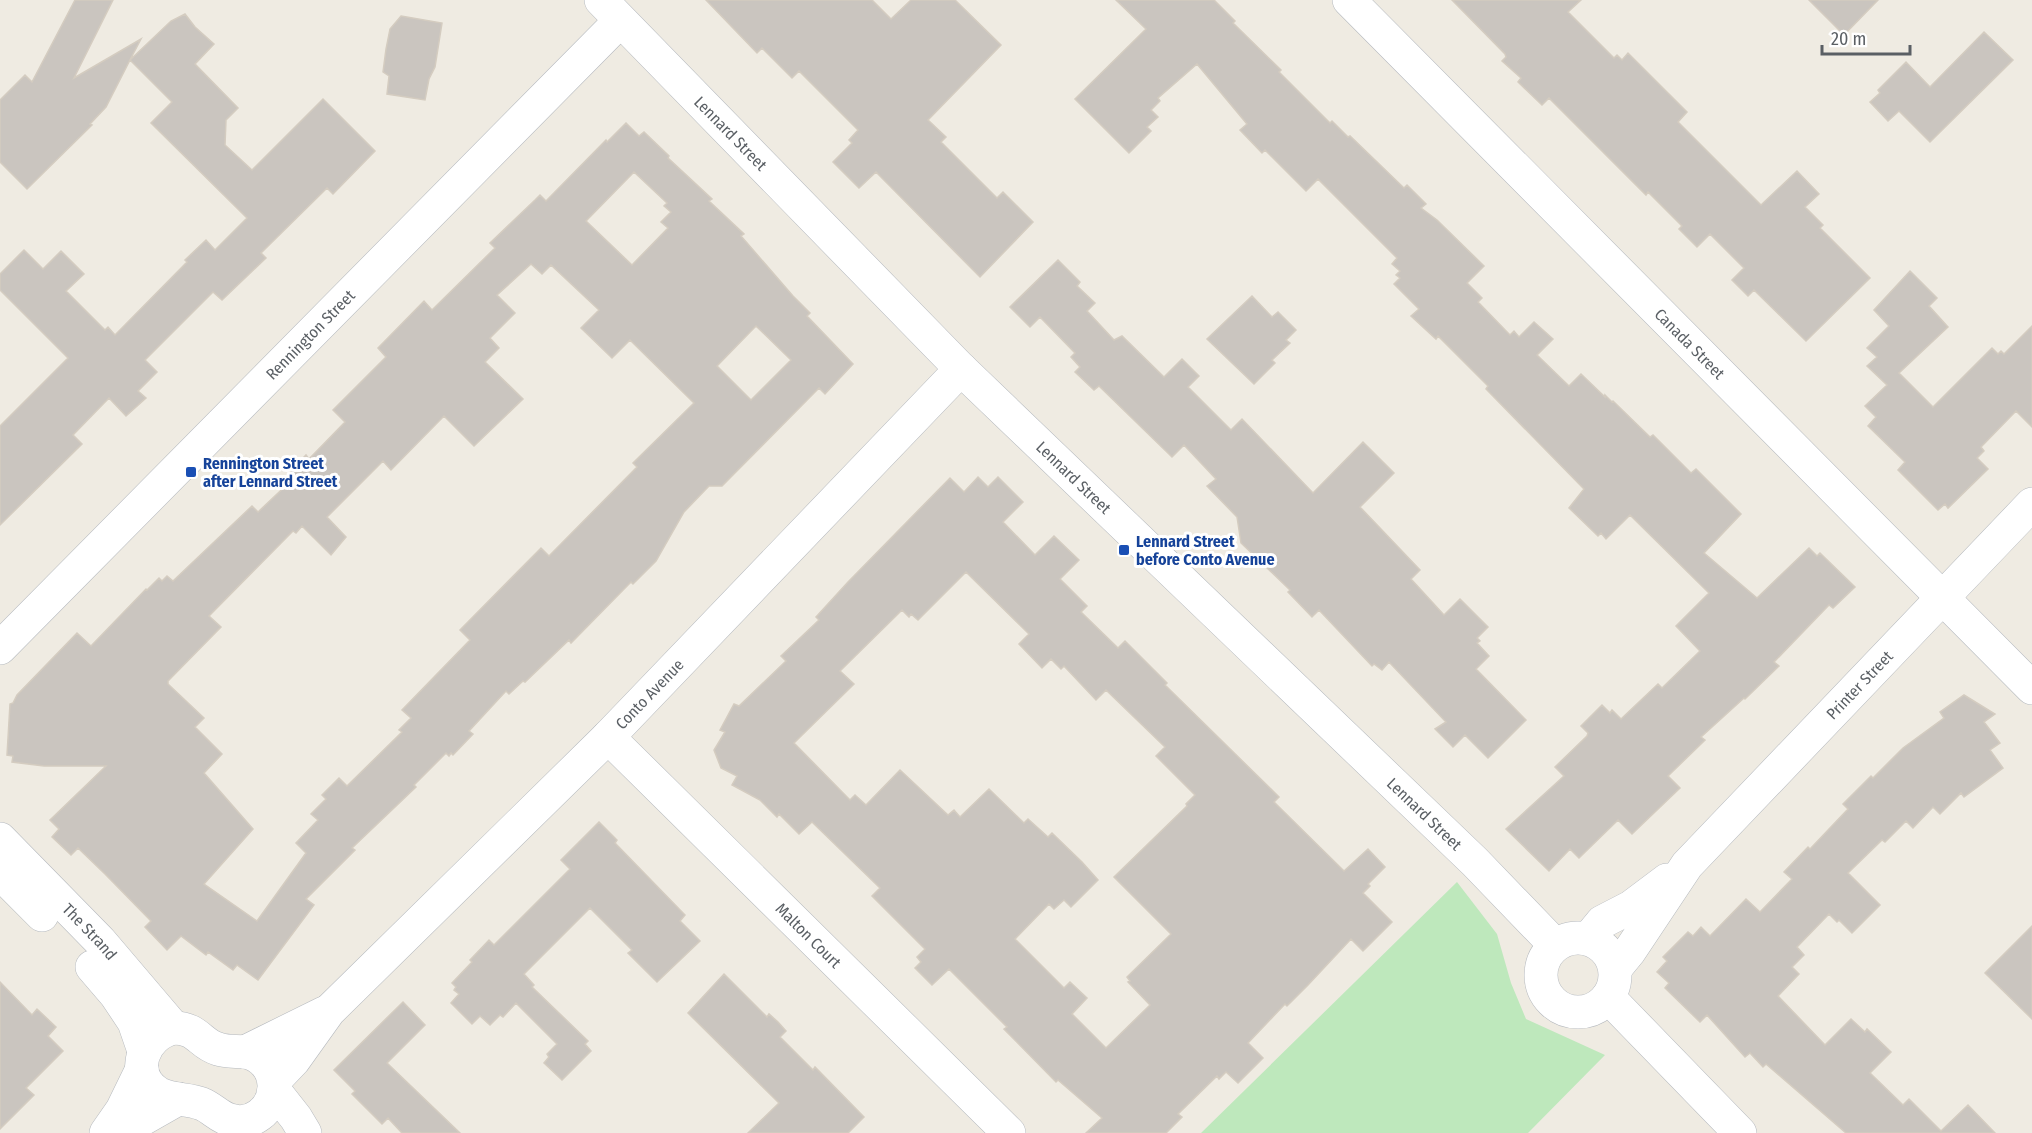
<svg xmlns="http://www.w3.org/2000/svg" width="2032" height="1133" viewBox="0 0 2032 1133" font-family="'Fira Sans Condensed',sans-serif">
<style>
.green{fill:#bee8bc}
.building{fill:#cac5bf;stroke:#d4ccc0;stroke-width:1.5;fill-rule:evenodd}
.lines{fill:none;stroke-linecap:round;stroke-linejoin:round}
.minor-casing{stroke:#b5b9be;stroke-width:34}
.tertiary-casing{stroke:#b5b9be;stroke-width:34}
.minor{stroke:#fff;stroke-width:33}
.tertiary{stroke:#fff;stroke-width:33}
.transit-dot{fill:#1a4fb4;stroke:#fff;stroke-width:2}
.labels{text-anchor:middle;stroke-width:6;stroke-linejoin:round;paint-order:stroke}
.street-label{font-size:16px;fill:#5a5f64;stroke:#fff}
.transit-label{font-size:16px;font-weight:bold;fill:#164399;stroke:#fff;text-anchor:start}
</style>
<rect width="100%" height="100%" fill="#efebe2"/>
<!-- green -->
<path class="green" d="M 1457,882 L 1497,934 L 1511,983 L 1526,1019 L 1605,1055 L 1528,1133 L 1201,1133 Z"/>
<!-- building -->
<path class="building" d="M 75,0 L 113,0 L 74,78 L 141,39 L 130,60 L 171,21 L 185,14 L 195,27 L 214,44 L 195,64 L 238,108 L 226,120 L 225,145 L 252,170 L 323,99 L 375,151 L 333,194 L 327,188 L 261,253 L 266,258 L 222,300 L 213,292 L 145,360 L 157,372 L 138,391 L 146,398 L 126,416 L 109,398 L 73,435 L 82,444 L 0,525 L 0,426 L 68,358 L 0,290 L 0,274 L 24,250 L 43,269 L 61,251 L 84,274 L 66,291 L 105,330 L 108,327 L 115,335 L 187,262 L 185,260 L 206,240 L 215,250 L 247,218 L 151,123 L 172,102 L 130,60 L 106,107 L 90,124 L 92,125 L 27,189 L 0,162 L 0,100 L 25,75 L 32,82 Z
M 706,0 L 872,0 L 891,19 L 911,0 L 955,0 L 1001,45 L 928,120 L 946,137 L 941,142 L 997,198 L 1003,192 L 1033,222 L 980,277 L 876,172 L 859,188 L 833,162 L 852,143 L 849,140 L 858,130 L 799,71 L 792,78 L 762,48 L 757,53 Z
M 1116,0 L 1214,0 L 1235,21 L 1233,23 L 1281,70 L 1279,72 L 1330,123 L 1332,121 L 1348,137 L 1350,136 L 1404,188 L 1407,185 L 1426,204 L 1421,208 L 1437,220 L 1484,266 L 1467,283 L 1482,298 L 1478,302 L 1510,335 L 1514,331 L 1519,337 L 1534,322 L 1553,339 L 1537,355 L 1569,386 L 1581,374 L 1605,397 L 1605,395 L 1612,402 L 1613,401 L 1650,437 L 1653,435 L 1691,473 L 1696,469 L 1741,514 L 1704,553 L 1757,598 L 1809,548 L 1817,556 L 1820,553 L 1855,587 L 1833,608 L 1829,605 L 1774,662 L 1779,666 L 1745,699 L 1744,698 L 1701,737 L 1705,740 L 1668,776 L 1680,788 L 1632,834 L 1618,820 L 1579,858 L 1570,849 L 1549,871 L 1506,829 L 1564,776 L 1555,767 L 1587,736 L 1588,733 L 1581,726 L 1602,705 L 1610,713 L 1612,710 L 1621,719 L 1658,684 L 1662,688 L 1700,651 L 1676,626 L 1709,593 L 1630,515 L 1606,539 L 1601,533 L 1598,536 L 1569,508 L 1584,489 L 1486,389 L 1488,386 L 1438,336 L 1436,339 L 1411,316 L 1419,309 L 1394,284 L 1400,278 L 1396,275 L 1400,271 L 1392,264 L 1397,258 L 1318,179 L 1306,191 L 1265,150 L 1262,153 L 1240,130 L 1247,124 L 1197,64 L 1158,98 L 1160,101 L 1151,110 L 1158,117 L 1147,127 L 1151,131 L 1129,153 L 1075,99 L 1146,29 Z
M 1452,0 L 1581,0 L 1568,12 L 1614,58 L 1617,55 L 1622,60 L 1628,53 L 1687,112 L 1678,122 L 1761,205 L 1797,171 L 1819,194 L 1805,207 L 1823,225 L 1820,228 L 1870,278 L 1806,341 L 1754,290 L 1748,296 L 1732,280 L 1744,268 L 1710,234 L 1697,247 L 1679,229 L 1682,226 L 1648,192 L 1646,195 L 1549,98 L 1542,105 L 1518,82 L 1521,78 L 1502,61 L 1506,57 L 1505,54 Z
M 1809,0 L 1878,0 L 1844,35 Z
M 401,16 L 442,23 L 435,67 L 429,79 L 425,100 L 387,94 L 389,76 L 383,72 L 386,49 L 390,29 Z
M 1984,32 L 2013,60 L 1930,142 L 1899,111 L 1888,121 L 1870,102 L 1880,93 L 1878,90 L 1906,62 L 1930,87 Z
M 626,123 L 639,136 L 644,132 L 669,156 L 668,158 L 712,199 L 709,201 L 744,234 L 741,236 L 793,296 L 810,313 L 807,316 L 853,364 L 825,394 L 819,388 L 722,486 L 709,486 L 684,512 L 656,561 L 633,584 L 631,582 L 571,643 L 569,640 L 525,682 L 523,681 L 509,694 L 506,691 L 469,731 L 473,734 L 453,755 L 451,753 L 449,756 L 446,753 L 414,785 L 416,787 L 352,848 L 355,850 L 306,899 L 314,905 L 258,980 L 237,965 L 233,970 L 208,952 L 206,955 L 181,936 L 167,950 L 145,927 L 151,921 L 105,874 L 78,848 L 71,855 L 52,837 L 59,829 L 50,820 L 106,766 L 44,766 L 12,762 L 13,756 L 7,755 L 10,704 L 13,703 L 17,695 L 77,633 L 91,646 L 146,589 L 147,590 L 159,578 L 162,581 L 167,576 L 173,581 L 252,506 L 258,512 L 295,477 L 290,472 L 306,455 L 309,459 L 345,422 L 333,410 L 386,357 L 378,348 L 424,301 L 432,310 L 495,248 L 490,243 L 535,200 L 540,195 L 546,201 L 606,140 L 607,142 ZM 634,172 L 667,203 L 664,206 L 671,212 L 661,222 L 668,228 L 632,265 L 586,221 ZM 531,264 L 542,274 L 551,265 L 599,310 L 581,328 L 612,358 L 630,340 L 694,403 L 633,463 L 637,467 L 549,556 L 541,548 L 460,630 L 470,640 L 402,710 L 411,718 L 399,730 L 402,732 L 347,786 L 339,778 L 322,795 L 326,799 L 311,814 L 318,820 L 296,843 L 306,853 L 257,921 L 204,884 L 253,829 L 204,773 L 222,754 L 195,727 L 204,718 L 168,684 L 168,681 L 221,627 L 209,616 L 293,531 L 296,533 L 302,526 L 331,555 L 346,537 L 327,517 L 383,461 L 391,470 L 444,416 L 474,446 L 523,399 L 485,362 L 499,348 L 490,338 L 515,313 L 497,295 ZM 756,326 L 791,360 L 751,400 L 717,366 Z
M 1058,260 L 1080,282 L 1077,286 L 1095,303 L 1087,311 L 1114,340 L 1122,336 L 1164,377 L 1182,359 L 1199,376 L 1188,387 L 1231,430 L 1242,419 L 1313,493 L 1363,442 L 1394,473 L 1360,507 L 1420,570 L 1411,579 L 1444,615 L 1460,599 L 1488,627 L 1477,638 L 1480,641 L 1477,643 L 1489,656 L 1476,669 L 1526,720 L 1488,758 L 1465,735 L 1453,747 L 1435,729 L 1446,722 L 1389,662 L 1382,670 L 1374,664 L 1372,666 L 1319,610 L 1312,617 L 1288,592 L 1290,590 L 1241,543 L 1237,517 L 1207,486 L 1216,479 L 1184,445 L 1172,457 L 1099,386 L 1094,390 L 1075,372 L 1080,367 L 1071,357 L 1075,353 L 1040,317 L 1030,327 L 1010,307 Z
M 1910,271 L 1937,298 L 1929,306 L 1948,327 L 1899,373 L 1933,407 L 1992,348 L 1998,354 L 2001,351 L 2004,354 L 2032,326 L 2032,427 L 2016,411 L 1981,447 L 1984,451 L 1977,458 L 1988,469 L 1948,508 L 1945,504 L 1938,510 L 1898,470 L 1905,462 L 1868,426 L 1876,417 L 1865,406 L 1887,385 L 1867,366 L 1877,357 L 1867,348 L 1889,326 L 1874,310 Z
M 1252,296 L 1272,317 L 1278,312 L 1296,330 L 1286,340 L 1290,343 L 1272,360 L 1275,363 L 1254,384 L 1207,339 Z
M 978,477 L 988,487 L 998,477 L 1023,502 L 1003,522 L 1035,555 L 1054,536 L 1079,560 L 1060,579 L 1087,606 L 1081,612 L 1118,648 L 1125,641 L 1167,683 L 1165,685 L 1279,797 L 1274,802 L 1344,871 L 1368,849 L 1385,867 L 1368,884 L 1370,886 L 1363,893 L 1392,922 L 1363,951 L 1351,939 L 1308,985 L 1287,1006 L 1285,1004 L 1248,1043 L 1263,1058 L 1238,1083 L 1226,1072 L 1219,1079 L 1217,1076 L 1178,1114 L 1182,1117 L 1166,1133 L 1086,1133 L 1102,1118 L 1058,1080 L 1056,1082 L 1004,1029 L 1007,1027 L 949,969 L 932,985 L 915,968 L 921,962 L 917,957 L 925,949 L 872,896 L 880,888 L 812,822 L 799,834 L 779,814 L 777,817 L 760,800 L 732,785 L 737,776 L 721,768 L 714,750 L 725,732 L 720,730 L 734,704 L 739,706 L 786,661 L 781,656 L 819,620 L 816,617 L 848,582 L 950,478 L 964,492 ZM 966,572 L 1029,634 L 1019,644 L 1042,668 L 1051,659 L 1061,669 L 1064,666 L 1096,700 L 1106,690 L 1165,747 L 1156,756 L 1195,795 L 1186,804 L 1187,806 L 1114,877 L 1171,934 L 1127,977 L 1130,981 L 1128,982 L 1150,1005 L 1106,1048 L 1072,1014 L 1087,998 L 1070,982 L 1064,988 L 1015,939 L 1049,904 L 1054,909 L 1064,900 L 1071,907 L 1098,880 L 1082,862 L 1052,833 L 1048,837 L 1028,819 L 1024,823 L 989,789 L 960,817 L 954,810 L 948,815 L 900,770 L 866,805 L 855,795 L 850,800 L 794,743 L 854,684 L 840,671 L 902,610 L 909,617 L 911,614 L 918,620 Z
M 1964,695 L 1995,714 L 1984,722 L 2000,743 L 1990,750 L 2003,768 L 1964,797 L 1961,793 L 1940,814 L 1933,807 L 1913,828 L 1906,821 L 1885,842 L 1882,840 L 1848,873 L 1880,905 L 1852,933 L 1839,920 L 1837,922 L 1829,914 L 1797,947 L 1804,955 L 1792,967 L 1799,974 L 1778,996 L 1825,1045 L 1851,1019 L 1865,1032 L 1867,1029 L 1891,1052 L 1870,1073 L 1903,1105 L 1909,1099 L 1941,1131 L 1968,1105 L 1995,1133 L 1846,1133 L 1766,1064 L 1763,1067 L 1750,1053 L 1745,1057 L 1707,1015 L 1700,1022 L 1665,988 L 1669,983 L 1657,972 L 1667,961 L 1663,957 L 1688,932 L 1693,936 L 1701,927 L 1710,936 L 1746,899 L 1760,912 L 1792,879 L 1784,872 L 1808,847 L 1810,849 L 1848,809 L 1843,804 L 1871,776 L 1873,778 L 1903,748 L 1944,718 L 1940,712 Z
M 599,822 L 617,840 L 615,843 L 685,915 L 680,921 L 700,941 L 657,982 L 628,953 L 632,950 L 590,908 L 524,974 L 534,985 L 532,987 L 588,1041 L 585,1044 L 591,1051 L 562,1080 L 544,1063 L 549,1057 L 547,1054 L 557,1044 L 516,1003 L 503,1017 L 500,1015 L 490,1025 L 480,1016 L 472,1024 L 451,1003 L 459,994 L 454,990 L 456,987 L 452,983 L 472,962 L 470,960 L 489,940 L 494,945 L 570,869 L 561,860 Z
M 2032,926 L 2032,1019 L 1985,973 Z
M 724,974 L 767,1017 L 769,1014 L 778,1022 L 786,1031 L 780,1037 L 813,1070 L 815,1067 L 864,1117 L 848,1133 L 748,1133 L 779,1103 L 688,1013 Z
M 0,982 L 32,1015 L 37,1009 L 56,1027 L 48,1036 L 63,1051 L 26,1088 L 34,1095 L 0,1129 Z
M 403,1002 L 425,1025 L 387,1063 L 460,1133 L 402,1133 L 388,1118 L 382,1124 L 352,1094 L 355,1091 L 334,1070 Z"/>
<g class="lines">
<defs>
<g id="minor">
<path id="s1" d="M 601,0 L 961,369 L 1475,862 L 1555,945"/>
<path id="s2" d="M 1349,0 L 2032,688"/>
<path id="s3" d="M 0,648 L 620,21"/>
<path id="s4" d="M 608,737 L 1009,1133"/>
<circle cx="1578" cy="975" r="37"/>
<path d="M 1588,939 L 1602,922 L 1631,907 L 1667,880"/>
<path id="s5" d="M 1615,969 L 1629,952 L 1687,865 L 2032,504"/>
<path d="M 1608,997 L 1740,1133"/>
<path d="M 245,1052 L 324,1013"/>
<path id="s6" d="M 274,1081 L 294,1060 L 329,1011 L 608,737 L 961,369"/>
<path d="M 106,1133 L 122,1110 L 142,1069"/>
<path d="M 118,1133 L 178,1099"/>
</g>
<g id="tertiary">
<path id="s7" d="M 0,839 L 100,941 L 174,1028"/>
<path d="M 0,873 L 42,915"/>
<path d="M 92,967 L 116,995 L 134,1022 L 144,1051"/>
<path d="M 174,1028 C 198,1028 200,1044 218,1049 C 226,1052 236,1051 245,1052 C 262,1055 275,1070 274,1088 C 273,1110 251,1127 230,1120 C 219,1117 212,1108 202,1104 C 188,1098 172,1101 158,1093 C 128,1074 143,1035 174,1028 Z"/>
<path d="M 274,1090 L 296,1118 L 305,1133"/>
</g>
</defs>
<!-- minor casing -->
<use href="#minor" class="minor-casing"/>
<!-- tertiary casing -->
<use href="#tertiary" class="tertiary-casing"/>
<!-- minor -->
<use href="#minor" class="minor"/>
<!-- tertiary -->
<use href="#tertiary" class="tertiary"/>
</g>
<!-- markers -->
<g class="transit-dot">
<rect x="185" y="466" width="12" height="12" rx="3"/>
<rect x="1118" y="544" width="12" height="12" rx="3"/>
</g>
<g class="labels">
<!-- street labels -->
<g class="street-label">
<text dy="6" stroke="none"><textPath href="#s1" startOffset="186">Lennard Street</textPath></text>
<text dy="6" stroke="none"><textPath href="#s3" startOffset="441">Rennington Street</textPath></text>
<text dy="6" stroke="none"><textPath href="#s2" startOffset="484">Canada Street</textPath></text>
<text dy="6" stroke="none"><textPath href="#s1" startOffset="672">Lennard Street</textPath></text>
<text dy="6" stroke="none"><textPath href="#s5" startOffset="376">Printer Street</textPath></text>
<text dy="6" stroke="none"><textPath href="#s6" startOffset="540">Conto Avenue</textPath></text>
<text dy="6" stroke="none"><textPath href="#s1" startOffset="1158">Lennard Street</textPath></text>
<text dy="6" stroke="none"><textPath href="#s7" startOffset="129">The Strand</textPath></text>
<text dy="6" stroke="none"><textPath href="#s4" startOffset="282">Malton Court</textPath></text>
</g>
<!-- transit labels -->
<g class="transit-label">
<text x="203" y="469">Rennington Street<tspan x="203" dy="18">after Lennard Street</tspan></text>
<text x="1136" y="547">Lennard Street<tspan x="1136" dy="18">before Conto Avenue</tspan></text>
</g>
</g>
<!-- scale -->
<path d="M1822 45v9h88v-9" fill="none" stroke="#5a5f64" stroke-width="3"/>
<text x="1831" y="45" font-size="18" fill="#5a5f64" stroke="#ffffff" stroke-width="4.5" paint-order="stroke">20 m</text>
</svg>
